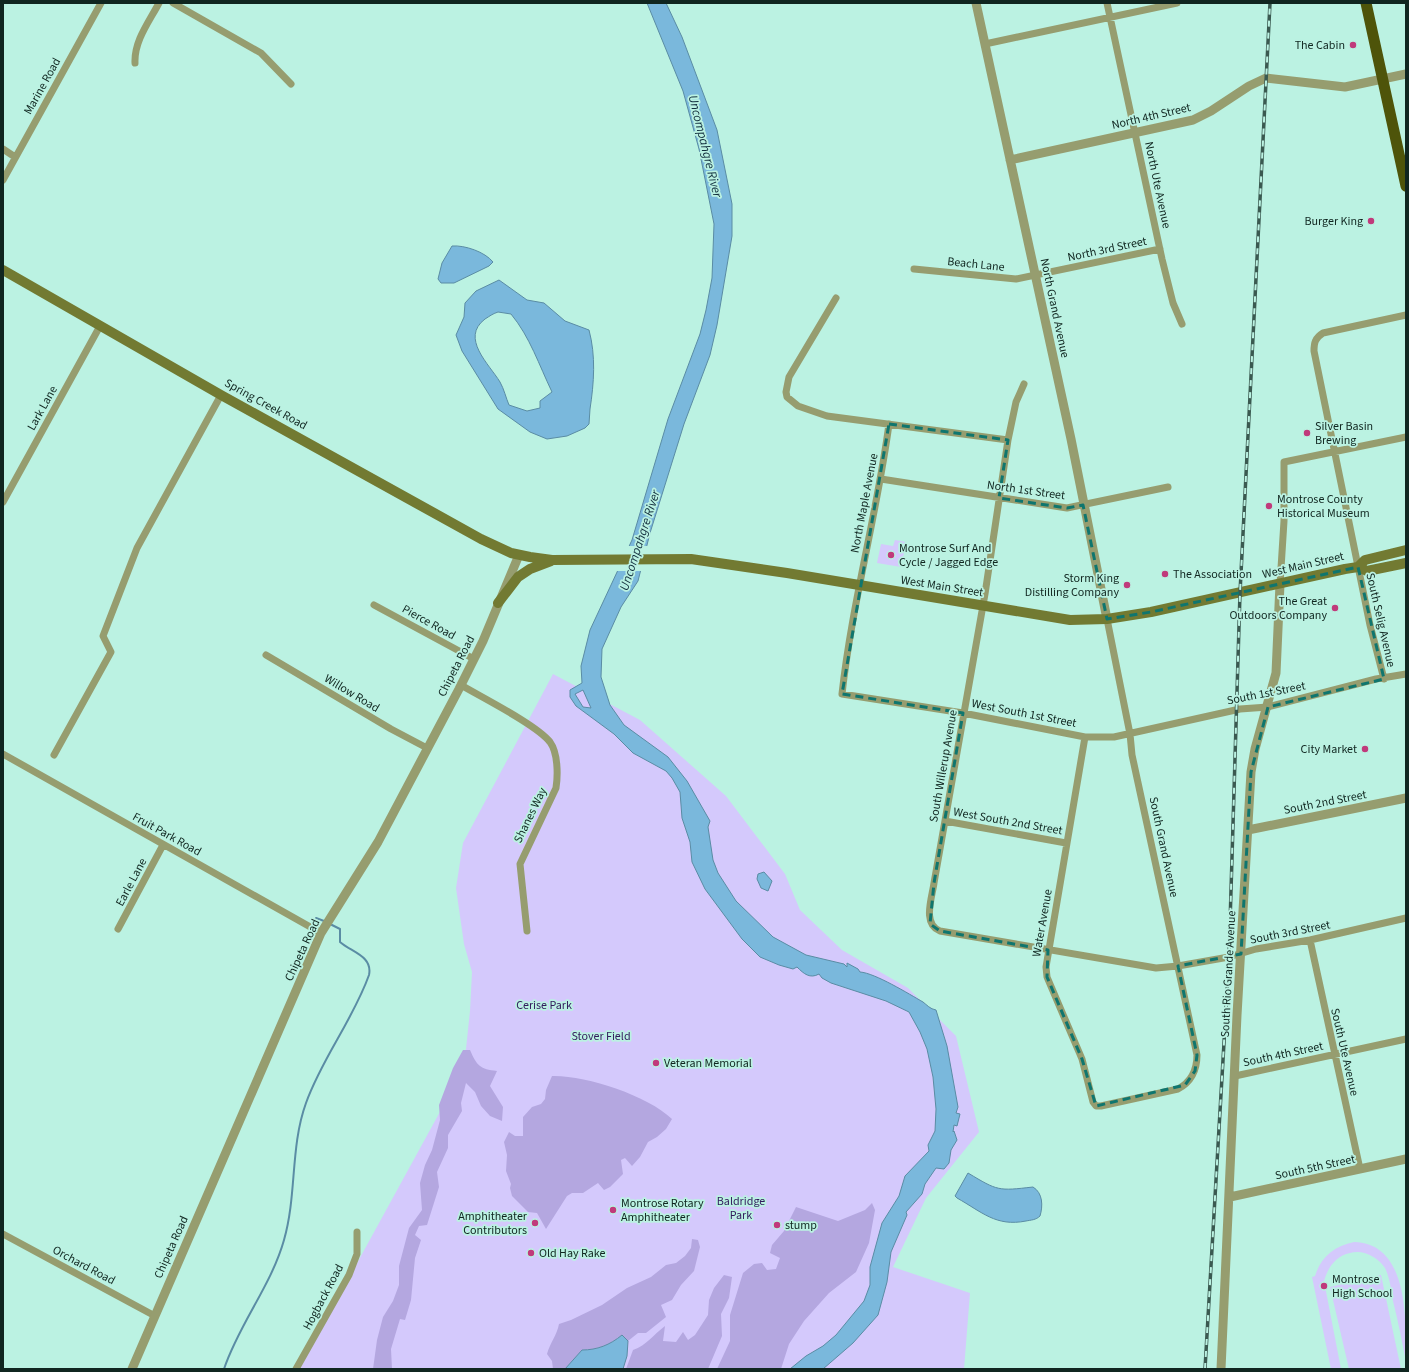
<svg xmlns="http://www.w3.org/2000/svg" width="1409" height="1372" viewBox="0 0 1409 1372" font-family="'Source Sans 3',sans-serif">
<style>
.green{fill:#d4c9fc}
.forest{fill:#b4a7e0}
.water{fill:#7ab8dc;stroke:#5a8ca4;fill-rule:evenodd}
.pier{fill:#bbf2e2}
.lines{fill:none;stroke-linecap:round;stroke-linejoin:round}
.stream{stroke:#5a8ca4;stroke-width:2}
.minor{stroke:#969d6f;stroke-width:7}
.tertiary{stroke:#969d6f;stroke-width:9}
.secondary{stroke:#727a32;stroke-width:10}
.trunk{stroke:#4e540a;stroke-width:11}
.rail-casing{stroke:#3a5950;stroke-width:3.5}
.rail{stroke:#bbf2e2;stroke-width:2;stroke-dasharray:6;stroke-linecap:butt}
.marked{fill:none;stroke:#0f766e;stroke-width:3;stroke-dasharray:8 5;stroke-linejoin:round}
.poi-dot{fill:#c03a7b;stroke:#bbf2e2;stroke-width:1.5}
.labels{text-anchor:middle;stroke-width:3.5;stroke-linejoin:round;paint-order:stroke}
.poi-label{font-size:12px;fill:#102620;stroke:#bbf2e2;text-anchor:start}
.street-label{font-size:12px;fill:#102620;stroke:#bbf2e2}
.park-label{font-size:12px;fill:#321b5d;stroke:#bbf2e2}
.water-label{font-size:13px;font-style:italic;fill:#122f3e;stroke:#bbf2e2}
</style>
<rect width="100%" height="100%" fill="#bbf2e2"/>
<!-- green -->
<path class="green" d="M 895,540 L 906,542 L 901,567 L 877,563 L 881,544 L 893,546 Z
M 553,674 L 640,720 L 726,796 L 785,874 L 800,910 L 842,950 L 908,988 L 956,1036 L 979,1132 L 926,1198 L 893,1267 L 970,1293 L 964,1369 L 299,1369 L 464,1068 L 470,1011 L 472,972 L 464,944 L 456,888 L 463,843 Z
M 1354,1242 C 1409,1243 1406,1321 1406,1362 C 1402,1341 1398,1321 1393,1301 C 1391,1290 1390,1278 1385,1268 C 1378,1257 1363,1249 1350,1253 C 1336,1256 1328,1267 1324,1281 L 1341,1369 L 1331,1369 L 1312,1277 L 1315,1276 C 1321,1257 1334,1246 1354,1242 Z
M 1381,1275 L 1401,1369 L 1349,1369 L 1330,1287 Z"/>
<!-- forest -->
<path class="forest" d="M 463,1050 L 470,1050 C 477,1066 480,1069 497,1071 L 490,1086 L 503,1107 L 502,1121 L 490,1116 L 481,1106 L 475,1092 L 466,1083 L 461,1103 L 462,1111 L 448,1135 L 448,1148 L 437,1172 L 439,1187 L 427,1225 L 419,1226 L 415,1235 L 421,1240 L 415,1258 L 411,1300 L 405,1320 L 400,1319 L 391,1349 L 392,1369 L 373,1369 L 377,1340 L 383,1317 L 393,1301 L 399,1285 L 399,1266 L 409,1228 L 422,1210 L 420,1183 L 425,1165 L 432,1150 L 440,1120 L 439,1105 L 453,1068 Z
M 552,1076 C 585,1075 647,1095 672,1119 L 666,1129 L 657,1137 L 648,1142 L 640,1157 L 632,1166 L 625,1158 L 621,1160 L 623,1174 L 610,1187 L 604,1190 L 598,1183 L 583,1193 L 572,1193 L 567,1196 L 546,1229 L 537,1213 L 528,1212 L 512,1196 L 510,1188 L 511,1184 L 506,1171 L 507,1155 L 504,1142 L 509,1132 L 515,1136 L 523,1136 L 523,1117 L 532,1107 L 541,1104 L 545,1099 L 546,1090 Z
M 872,1203 L 875,1210 L 869,1243 L 856,1272 L 829,1293 L 804,1321 L 789,1344 L 781,1369 L 717,1369 L 730,1341 L 730,1315 L 743,1273 L 754,1264 L 762,1263 L 767,1270 L 776,1269 L 780,1258 L 770,1253 L 772,1245 L 784,1231 L 796,1207 L 838,1221 L 865,1210 Z
M 692,1239 L 698,1240 L 700,1247 L 694,1271 L 681,1285 L 672,1300 L 661,1305 L 666,1317 L 646,1333 L 638,1333 L 628,1341 L 622,1335 C 610,1345 597,1350 582,1350 L 565,1369 L 553,1369 L 552,1361 L 547,1354 C 550,1343 557,1335 559,1324 L 571,1320 L 602,1305 L 627,1288 L 651,1277 L 666,1265 L 676,1263 L 685,1256 L 691,1248 Z
M 724,1275 L 732,1277 L 729,1298 L 721,1314 L 722,1336 L 708,1369 L 626,1369 L 633,1350 C 647,1345 653,1335 665,1326 L 663,1341 L 676,1342 L 683,1332 L 688,1340 L 695,1335 L 708,1315 L 709,1300 L 714,1288 Z"/>
<!-- water -->
<path class="water" d="M 647,3 L 666,3 L 682,37 L 717,130 L 732,204 L 732,236 L 717,325 L 710,355 L 684,424 L 650,533 L 638,581 L 621,607 L 602,649 L 601,677 L 610,705 L 624,725 L 668,757 L 687,781 L 710,821 L 708,827 L 713,860 L 718,873 L 736,901 L 773,937 L 806,955 L 844,964 L 847,967 L 847,963 L 858,969 L 860,972 C 875,973 909,994 923,1002 C 927,1005 930,1009 936,1010 L 947,1046 L 958,1107 L 956,1113 L 960,1114 L 957,1126 L 954,1125 L 953,1132 L 954,1131 L 957,1140 L 951,1150 L 949,1163 L 944,1169 L 936,1168 L 925,1184 L 922,1194 L 906,1212 L 907,1215 L 891,1252 L 887,1282 L 878,1315 L 853,1343 L 823,1369 L 790,1369 L 806,1356 L 823,1346 L 836,1335 L 864,1301 L 870,1285 L 870,1267 L 882,1223 L 899,1196 L 905,1176 L 929,1151 L 928,1145 L 935,1131 L 936,1109 L 933,1077 L 927,1049 L 920,1032 L 909,1012 L 886,1001 L 831,983 L 822,978 L 819,974 C 810,979 804,974 797,967 L 793,969 L 779,965 L 760,957 L 742,939 L 705,889 L 692,862 L 690,842 L 682,818 L 680,792 L 672,778 L 666,771 L 633,753 L 614,734 L 576,706 L 570,697 L 570,690 L 582,683 L 581,666 L 590,630 L 632,540 L 668,419 L 700,334 L 706,310 L 712,278 L 714,224 L 699,149 L 683,91 ZM 583,690 L 591,708 L 583,707 L 575,694 Z
M 452,246 C 465,245 485,252 493,262 L 489,266 L 454,283 L 441,283 L 438,279 L 442,263 Z
M 499,280 L 527,300 L 544,303 L 565,321 L 589,330 C 596,356 594,383 590,409 L 589,424 L 585,428 L 567,436 L 547,439 L 530,432 L 498,409 L 462,351 L 456,335 L 464,317 L 465,303 L 476,291 ZM 498,312 L 511,314 C 530,337 539,365 552,392 L 540,401 L 540,408 L 527,411 L 509,405 C 506,398 504,389 500,382 C 489,364 460,338 485,319 C 490,316 492,314 498,312 Z
M 764,872 L 772,881 L 768,891 L 761,888 L 757,879 L 758,874 Z
M 968,1173 C 998,1191 998,1191 1033,1187 C 1043,1193 1043,1206 1040,1216 C 1036,1220 1031,1220 1026,1221 C 996,1227 982,1212 957,1198 L 955,1196 Z
M 622,1335 L 628,1341 L 627,1356 L 623,1369 L 565,1369 L 582,1350 C 597,1350 610,1345 622,1335 Z"/>
<!-- pier -->
<path class="pier" d="M 627,546 L 649,546 L 643,571 L 616,571 Z"/>
<g class="lines">
<!-- stream -->
<path class="stream" d="M 316,918 L 324,921
M 224,1369 C 239,1324 271,1286 284,1240 C 297,1195 290,1147 306,1103 C 322,1058 353,1020 369,975 C 373,956 351,952 340,942 L 340,929 L 330,924"/>
<!-- minor -->
<path class="minor" d="M 173,3 L 261,53 L 291,84
M 1107,3 L 1162,259 L 1173,303 L 1182,324
M 985,44 L 1177,3
M 135,63 C 134,41 149,22 159,3
M 3,149 L 15,157
M 3,180 L 101,3
M 914,269 L 1016,279 L 1160,249
M 836,298 L 789,377 L 786,392 L 787,397 L 798,406 L 827,416 L 1008,440
M 1024,384 L 1016,402 L 1008,440 L 985,594 L 934,883 C 932,898 922,924 940,931 L 1156,968 L 1178,966 L 1229,957 L 1256,949 L 1310,940 L 1406,918
M 889,424 C 877,514 852,603 842,694 L 963,713 L 1085,737 L 1114,737 L 1240,709 L 1268,707 L 1376,679 L 1406,674
M 881,479 L 1067,508 L 1168,487
M 3,502 L 100,326
M 1280,584 L 1284,521 L 1284,462 L 1406,437
M 374,605 L 474,659
M 266,655 L 391,729 L 427,748
M 1384,679 L 1370,625 L 1314,351 C 1314,343 1315,338 1323,333 L 1406,315
M 461,685 C 481,697 537,725 550,742 C 558,753 558,775 556,788 L 520,864 L 527,931
M 1085,737 L 1046,967 L 1047,977 L 1082,1059 L 1093,1102 L 1096,1106 L 1101,1106 L 1178,1089 C 1191,1082 1197,1070 1197,1055 L 1132,755 L 1130,734 L 1107,619
M 3,754 L 321,933
M 54,755 L 111,652 L 103,636 L 137,548 L 221,395
M 945,821 L 1066,843
M 118,929 L 163,845
M 1310,940 L 1360,1169
M 1235,1076 L 1406,1039
M 3,1234 L 155,1316
M 296,1369 L 349,1275 L 357,1254 L 357,1232"/>
<!-- tertiary -->
<path class="tertiary" d="M 976,3 L 1071,439 L 1107,619
M 1010,160 L 1193,120 L 1211,111 L 1249,86 L 1266,78 L 1345,87 L 1406,74
M 1248,830 L 1406,798
M 1230,1197 L 1406,1159
M 132,1369 L 321,933 L 378,842 L 459,689 L 483,641 L 519,555
M 1221,1369 L 1237,1015 L 1251,772 L 1255,749 L 1276,673 L 1280,584"/>
<!-- secondary -->
<path class="secondary" d="M 3,270 L 221,395 L 481,539 L 511,553 L 530,557 L 552,560 L 691,559 L 787,573 L 1070,620 L 1107,619 L 1151,612 L 1345,569 L 1358,567 L 1367,571 L 1406,563
M 1358,567 L 1365,560 L 1406,550
M 498,603 L 518,577 L 530,569 L 551,561"/>
<!-- trunk -->
<path class="trunk" d="M 1366,3 L 1406,186"/>
<defs>
<path id="rail" d="M 1205,1369 L 1229,957 L 1240,593 L 1270,3"/>
</defs>
<!-- rail casing -->
<use href="#rail" class="rail-casing"/>
<!-- rail -->
<use href="#rail" class="rail"/>
</g>
<!-- marked area -->
<path class="marked" d="M 889,424 L 1008,440 L 999,498 L 1067,508 L 1083,505 L 1107,619 L 1151,612 L 1358,567 L 1384,679 L 1268,707 L 1251,772 L 1241,954 L 1178,966 L 1197,1055 L 1195,1071 L 1185,1085 L 1096,1106 L 1082,1059 L 1047,977 L 1048,950 L 940,931 L 930,924 L 934,883 L 963,713 L 842,694 Z"/>
<!-- markers -->
<g class="poi-dot">
<circle cx="1353" cy="45" r="4"/>
<circle cx="1371" cy="221" r="4"/>
<circle cx="1307" cy="433" r="4"/>
<circle cx="1269" cy="506" r="4"/>
<circle cx="891" cy="555" r="4"/>
<circle cx="1165" cy="574" r="4"/>
<circle cx="1127" cy="585" r="4"/>
<circle cx="1335" cy="608" r="4"/>
<circle cx="1365" cy="749" r="4"/>
<circle cx="656" cy="1063" r="4"/>
<circle cx="613" cy="1210" r="4"/>
<circle cx="535" cy="1223" r="4"/>
<circle cx="777" cy="1225" r="4"/>
<circle cx="531" cy="1253" r="4"/>
<circle cx="1324" cy="1286" r="4"/>
</g>
<g class="labels">
<!-- poi labels -->
<g class="poi-label">
<text x="1345" y="49" text-anchor="end">The Cabin</text>
<text x="1363" y="225" text-anchor="end">Burger King</text>
<text x="1315" y="430">Silver Basin<tspan x="1315" dy="14">Brewing</tspan></text>
<text x="1277" y="503">Montrose County<tspan x="1277" dy="14">Historical Museum</tspan></text>
<text x="899" y="552">Montrose Surf And<tspan x="899" dy="14">Cycle / Jagged Edge</tspan></text>
<text x="1173" y="578">The Association</text>
<text x="1119" y="582" text-anchor="end">Storm King<tspan x="1119" dy="14">Distilling Company</tspan></text>
<text x="1327" y="605" text-anchor="end">The Great<tspan x="1327" dy="14">Outdoors Company</tspan></text>
<text x="1357" y="753" text-anchor="end">City Market</text>
<text x="664" y="1067">Veteran Memorial</text>
<text x="621" y="1207">Montrose Rotary<tspan x="621" dy="14">Amphitheater</tspan></text>
<text x="527" y="1220" text-anchor="end">Amphitheater<tspan x="527" dy="14">Contributors</tspan></text>
<text x="785" y="1229">stump</text>
<text x="539" y="1257">Old Hay Rake</text>
<text x="1332" y="1283">Montrose<tspan x="1332" dy="14">High School</tspan></text>
</g>
<!-- street labels -->
<g class="street-label">
<text transform="translate(42 86) rotate(-61)" y="4">Marine Road</text>
<text transform="translate(1151 116) rotate(-13)" y="4">North 4th Street</text>
<text transform="translate(1158 185) rotate(78)" y="4">North Ute Avenue</text>
<text transform="translate(1107 249) rotate(-12)" y="4">North 3rd Street</text>
<text transform="translate(976 264) rotate(6)" y="4">Beach Lane</text>
<text transform="translate(1055 308) rotate(78)" y="4">North Grand Avenue</text>
<text transform="translate(266 404) rotate(29)" y="4">Spring Creek Road</text>
<text transform="translate(42 408) rotate(-61)" y="4">Lark Lane</text>
<text transform="translate(1026 490) rotate(8)" y="4">North 1st Street</text>
<text transform="translate(864 503) rotate(-79)" y="4">North Maple Avenue</text>
<text transform="translate(1303 565) rotate(-13)" y="4">West Main Street</text>
<text transform="translate(942 586) rotate(9)" y="4">West Main Street</text>
<text transform="translate(1381 620) rotate(77)" y="4">South Selig Avenue</text>
<text transform="translate(429 622) rotate(29)" y="4">Pierce Road</text>
<text transform="translate(456 666) rotate(-63)" y="4">Chipeta Road</text>
<text transform="translate(352 693) rotate(31)" y="4">Willow Road</text>
<text transform="translate(1266 693) rotate(-11)" y="4">South 1st Street</text>
<text transform="translate(1024 713) rotate(11)" y="4">West South 1st Street</text>
<text transform="translate(943 766) rotate(-80)" y="4">South Willerup Avenue</text>
<text transform="translate(1325 802) rotate(-11)" y="4">South 2nd Street</text>
<text transform="translate(530 815) rotate(-64)" y="4">Shanes Way</text>
<text transform="translate(1008 821) rotate(10)" y="4">West South 2nd Street</text>
<text transform="translate(167 834) rotate(29)" y="4">Fruit Park Road</text>
<text transform="translate(1164 847) rotate(78)" y="4">South Grand Avenue</text>
<text transform="translate(131 882) rotate(-62)" y="4">Earle Lane</text>
<text transform="translate(1042 923) rotate(-80)" y="4">Water Avenue</text>
<text transform="translate(1290 932) rotate(-11)" y="4">South 3rd Street</text>
<text transform="translate(302 950) rotate(-65)" y="4">Chipeta Road</text>
<text transform="translate(1228 974) rotate(-87)" y="4">South Rio Grande Avenue</text>
<text transform="translate(1345 1052) rotate(77)" y="4">South Ute Avenue</text>
<text transform="translate(1283 1054) rotate(-12)" y="4">South 4th Street</text>
<text transform="translate(1315 1167) rotate(-12)" y="4">South 5th Street</text>
<text transform="translate(171 1247) rotate(-66)" y="4">Chipeta Road</text>
<text transform="translate(84 1265) rotate(28)" y="4">Orchard Road</text>
<text transform="translate(323 1297) rotate(-62)" y="4">Hogback Road</text>
</g>
<!-- park labels -->
<g class="park-label">
<text x="544" y="1009">Cerise Park</text>
<text x="601" y="1040">Stover Field</text>
<text x="741" y="1205">Baldridge<tspan x="741" dy="14">Park</tspan></text>
</g>
<!-- water labels -->
<g class="water-label">
<text transform="translate(706 146) rotate(76)" y="5">Uncompahgre River</text>
<text transform="translate(639 540) rotate(-72)" y="5">Uncompahgre River</text>
</g>
</g>
<!-- border -->
<rect width="1409" height="1372" fill="none" stroke="#102620" stroke-width="8"/>
</svg>
